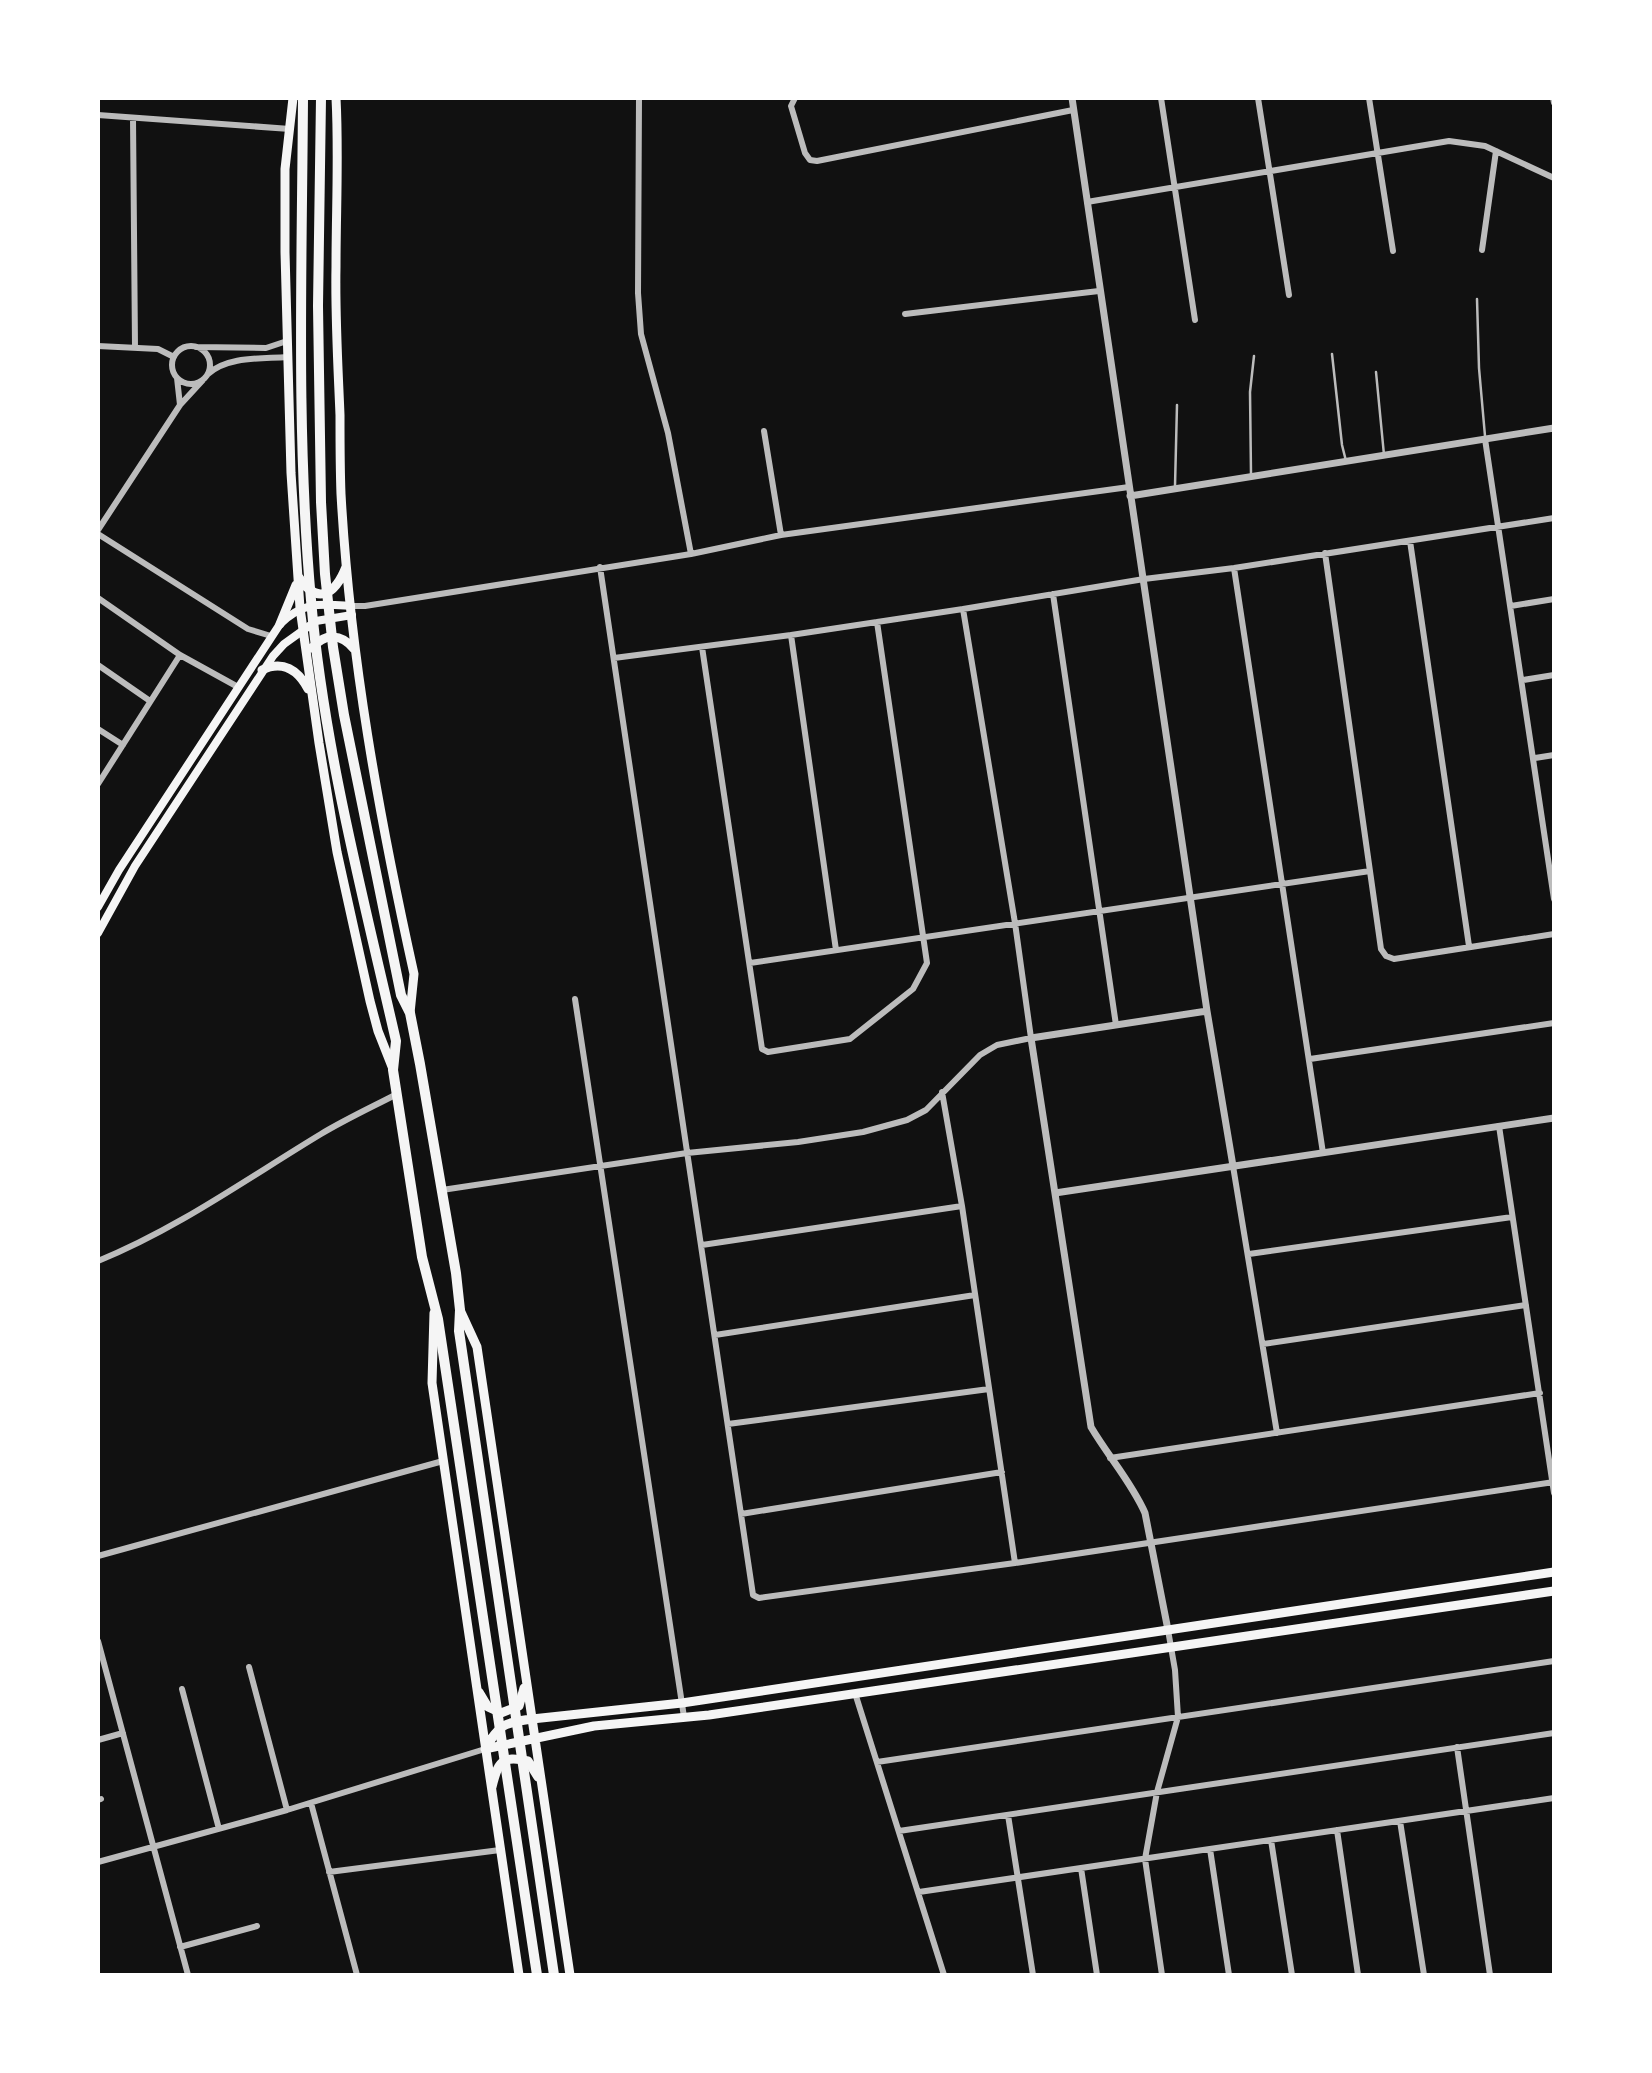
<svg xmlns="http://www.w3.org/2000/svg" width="1652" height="2073" viewBox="0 0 1652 2073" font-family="'Noto Sans',sans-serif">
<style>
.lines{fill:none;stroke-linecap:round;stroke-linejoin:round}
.service{stroke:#bcbcbc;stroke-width:2.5}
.minor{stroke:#bcbcbc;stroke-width:6}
.tertiary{stroke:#bcbcbc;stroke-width:7}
.secondary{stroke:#f5f5f5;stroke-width:8}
.primary{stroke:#f5f5f5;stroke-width:9}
.trunk{stroke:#f5f5f5;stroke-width:10}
</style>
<rect width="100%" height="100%" fill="#111"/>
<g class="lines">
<!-- service -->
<path class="service" d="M 1477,299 L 1479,368 L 1485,436
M 1332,354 L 1342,445 L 1346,461
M 1376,372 L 1384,455
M 1251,474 L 1250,392 L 1254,356
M 1175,486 L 1177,405"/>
<!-- minor -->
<path class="minor" d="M 639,98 L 638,293 L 641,334 L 668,433 L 691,554
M 795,98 L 791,106 L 805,153 L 810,160 L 817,161 L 1073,110
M 1161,98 L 1195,320
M 1258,98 L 1289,295
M 1369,98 L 1393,251
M 1553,98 L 1554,103
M 98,115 L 290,129
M 133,118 L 135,347
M 1087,202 L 1449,141 L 1485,146 L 1554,178
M 1482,250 L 1496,151
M 905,314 L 1099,291
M 98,346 L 158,349 L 174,357
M172 365a19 19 0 1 1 38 0a19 19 0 1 1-38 0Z
M 196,347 L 266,348 L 287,341
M 208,374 C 228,356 262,359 287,357
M 177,378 L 180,405
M 764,431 L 781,535
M 1485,439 L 1554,899
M 98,530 L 180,405 L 203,380
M 98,534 L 248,629 L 271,636
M 1410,541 L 1469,946
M 1325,553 L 1381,949 L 1386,956 L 1394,959 L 1554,934
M 600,567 L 753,1595 L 759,1598 L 1015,1563 L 1554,1482
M 1234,568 L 1323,1153
M 1053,594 L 1116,1025
M 98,598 L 180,655 L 238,687
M 351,606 L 365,606 L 691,554 L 781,535 L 1129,487
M 1511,606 L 1554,599
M 791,635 L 836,950
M 702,647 L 762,1049 L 768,1052 L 850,1039 L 913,989 L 927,963 L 877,622
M 614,658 L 791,635 L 963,609 L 1144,579 L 1234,568 L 1554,518
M 98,665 L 150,701
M 1523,680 L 1554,675
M 98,729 L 123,745
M 1535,758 L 1554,755
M 98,784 L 180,655
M 750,963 L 1370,871
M 575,999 L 684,1717
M 1310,1059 L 1554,1023
M 942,1092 L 962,1206 L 1015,1563
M 1499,1126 L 1554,1493
M 1233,1166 L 1277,1433
M 442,1190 L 687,1153 L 798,1142 L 863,1132 L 907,1120 L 926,1110 L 980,1055 L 997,1045 L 1031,1038 L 1015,923 L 963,609
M 702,1245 L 962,1206
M 1249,1254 L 1512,1217
M 98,1261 C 177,1229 248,1178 321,1134 C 346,1119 372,1107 397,1094
M 715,1335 L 975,1295
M 1263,1344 L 1526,1305
M 728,1424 L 989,1389
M 1110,1458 L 1540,1393
M 741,1514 L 1002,1472
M 98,1556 L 443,1461
M 98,1641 L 188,1975
M 249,1667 L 287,1810
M 182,1689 L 219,1829
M 855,1693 L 944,1975
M 98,1740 L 123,1733
M 1457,1747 L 1490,1975
M 877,1762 L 1554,1661
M 98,1800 L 101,1799
M 311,1803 L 357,1975
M 1008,1815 L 1033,1975
M 1400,1821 L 1424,1975
M 1337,1830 L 1358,1975
M 899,1831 L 1554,1733
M 1271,1840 L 1292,1975
M 1210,1849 L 1229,1975
M 98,1862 L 287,1810 L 485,1749
M 1081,1868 L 1097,1975
M 329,1872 L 500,1850
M 919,1892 L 1554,1798
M 180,1947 L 257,1926
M 1162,1975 L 1145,1859 L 1157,1792 L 1178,1717 L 1175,1670 L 1168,1630"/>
<!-- tertiary -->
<path class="tertiary" d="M 1072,98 L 1207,1011 L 1233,1166
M 1130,496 L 1554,428
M 1055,1193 L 1554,1118
M 1168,1630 L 1145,1513 C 1132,1483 1108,1456 1091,1427 L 1031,1038 L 1207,1011"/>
<!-- secondary -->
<path class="secondary" d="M 98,907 L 119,870 L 280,624 C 304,601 320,604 351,606
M 98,933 L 135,866 L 273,656 L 284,644 L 316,621 L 352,615"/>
<!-- primary -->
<path class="primary" d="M 293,98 L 285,169 L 285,252 L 291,473 L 300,608 L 319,743 L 337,852 L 370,1001 L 378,1031 L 393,1069
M 336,98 C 339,154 336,211 336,267 C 335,316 338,366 340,415 C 340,441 340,468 341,494 C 350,657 379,816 414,974 L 410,1013
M 298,576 C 317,606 335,595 346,567
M 280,624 L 296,585
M 312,648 C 325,633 341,633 354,649
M 262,670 C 283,660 298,670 308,689
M 460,1310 L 477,1347 L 570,1975
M 434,1313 L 432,1383 L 519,1975
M 479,1692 L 488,1707 L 501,1713 L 519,1706 L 524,1688
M 485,1749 C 500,1724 503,1723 532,1719 L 682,1703 L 1554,1572
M 485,1749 L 594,1726 L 709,1715 L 1554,1591
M 492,1787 C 498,1762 501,1755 528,1761 L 538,1777"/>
<!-- trunk -->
<path class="trunk" d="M 303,98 C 302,265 296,434 311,600 C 324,749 363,896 396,1041 L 393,1070 L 422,1257 L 438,1319 L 537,1975
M 321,98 L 318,306 L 321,502 L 325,574 L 333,647 L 344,715 L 401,995 L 410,1013 L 420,1064 L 456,1273 L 460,1310 L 459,1331 L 554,1975"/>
</g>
<!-- border -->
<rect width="1652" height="2073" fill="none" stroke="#ffffff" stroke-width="200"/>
</svg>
